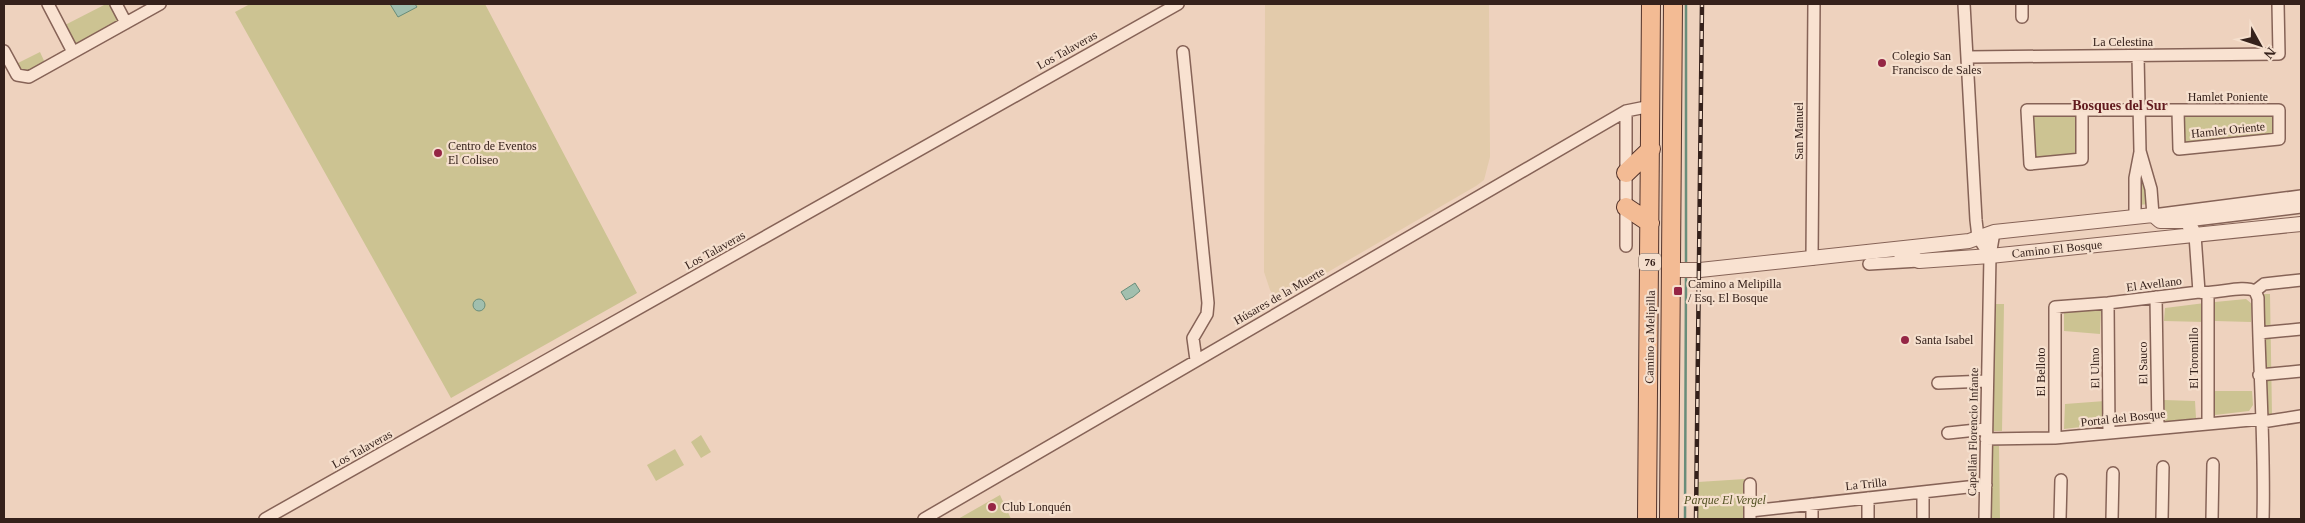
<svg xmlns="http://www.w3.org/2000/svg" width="2305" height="523" viewBox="0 0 2305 523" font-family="Georgia,serif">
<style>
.farmland{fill:#e3cbab}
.green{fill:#ccc392}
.water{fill:#a1bfae;stroke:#698d7a}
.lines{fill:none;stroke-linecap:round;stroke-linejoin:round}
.stream{stroke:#698d7a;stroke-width:2.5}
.minor-casing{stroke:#866357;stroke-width:14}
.tertiary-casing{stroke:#866357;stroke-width:16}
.primary-casing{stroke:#53332b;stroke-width:20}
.minor{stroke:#f9e2d1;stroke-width:11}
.tertiary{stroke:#f9e2d1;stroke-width:14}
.primary{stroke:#f3bb94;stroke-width:18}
.rail-casing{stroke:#35211b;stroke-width:4.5}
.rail{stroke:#f5dfcd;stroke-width:2.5;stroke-dasharray:8;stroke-linecap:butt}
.poi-dot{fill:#952645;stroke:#f5dfcd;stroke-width:2}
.labels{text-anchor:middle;stroke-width:4.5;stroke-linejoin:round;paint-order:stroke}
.shield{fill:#f5dfcd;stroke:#6f5a50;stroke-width:1}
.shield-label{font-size:11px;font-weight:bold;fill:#35211b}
.street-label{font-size:12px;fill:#35211b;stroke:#f5dfcd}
.poi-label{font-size:12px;fill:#35211b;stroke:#f5dfcd;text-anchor:start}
.park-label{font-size:12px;font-style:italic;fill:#525122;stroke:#f5dfcd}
.neighbourhood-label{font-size:14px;font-weight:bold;fill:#621b1f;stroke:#f5dfcd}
</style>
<rect width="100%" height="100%" fill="#eed2be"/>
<!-- farmland -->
<path class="farmland" d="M 1265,4 L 1489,4 L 1490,157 L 1484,180 L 1476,186 L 1285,297 L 1279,298 L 1275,297 L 1270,290 L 1264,272 Z"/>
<!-- green -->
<path class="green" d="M 106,4 L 110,4 L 120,24 L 76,46 L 65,25 Z
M 250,4 L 485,4 L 637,293 L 451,398 L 235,12 Z
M 40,52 L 46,65 L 23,74 L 14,65 Z
M 2075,114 L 2077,157 L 2034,159 L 2032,116 Z
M 2181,115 L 2275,115 L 2275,135 L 2181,143 Z
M 2139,163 L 2150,204 L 2138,205 Z
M 2264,294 L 2270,294 L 2272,415 L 2267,416 Z
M 2246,299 L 2252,304 L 2251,322 L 2215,321 L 2215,302 Z
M 2205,303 L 2205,322 L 2164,321 L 2165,308 Z
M 1991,304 L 2004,304 L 2002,431 L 1989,431 Z
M 2101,310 L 2100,334 L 2064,331 L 2064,312 Z
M 2215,391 L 2252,391 L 2253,405 L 2249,411 L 2215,415 Z
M 2164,400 L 2195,401 L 2196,418 L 2165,423 Z
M 2105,401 L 2105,424 L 2064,429 L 2065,404 Z
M 701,435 L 711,452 L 701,458 L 691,442 Z
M 1988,446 L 1999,446 L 2000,519 L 1989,519 Z
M 675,449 L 684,465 L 656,481 L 647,465 Z
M 1745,479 L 1745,519 L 1698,519 L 1698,482 Z
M 1000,495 L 1011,519 L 958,519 Z"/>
<!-- water -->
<path class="water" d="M 390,4 L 415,4 L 417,7 L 398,17 Z
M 1135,283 L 1140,291 L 1133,297 L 1126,300 L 1121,292 Z
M473 305a6 6 0 1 1 12 0a6 6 0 1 1-12 0Z"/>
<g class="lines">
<!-- stream -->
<path class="stream" d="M 1686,265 L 1686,4
M 1685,519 L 1686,276"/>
<defs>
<path id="minor" d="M 48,4 L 73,52
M 116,4 L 126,23
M 1964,4 L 1976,220 L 1978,237 L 1990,256
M 2022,4 L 2022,17
M 4,51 L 17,75 L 29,77 L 160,4
M 1183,52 L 1208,303 L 1207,314 L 1193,338 L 1196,360
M 2138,56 L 2140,151 L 2151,189 L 2153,215 L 2301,196
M 1968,57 L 2279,54 L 2278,4
M 2082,110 L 2082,159 L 2030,164 L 2027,110 L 2279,110 L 2279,139 L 2179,149 L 2178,111
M 1626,111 L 1626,246
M 2135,216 L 2135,178 L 2140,152
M 2187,221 L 2301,207
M 2195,235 L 2199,292
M 1812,259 L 1814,4
M 1869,264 L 1919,261
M 2255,291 L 2258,298 C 2259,372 2265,445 2263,519
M 2255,291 L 2264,284 L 2301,280
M 2156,297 L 2158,428
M 2108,303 L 2109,433
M 2259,333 L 2301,329
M 2259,375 L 2301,371
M 1938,383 L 1987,381
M 2208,422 L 2208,294
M 2262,422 L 2301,416
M 1948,433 L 1986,429
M 2055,438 L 2055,307 L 2108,303 L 2199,292 C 2215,295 2242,284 2255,291
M 1986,439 L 2055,438 L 2262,419
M 1750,511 L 1986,485
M 265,519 L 1178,4
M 924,519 L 1626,111 L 1651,106
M 1750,519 L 1750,484
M 1812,519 L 1812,504
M 1868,519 L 1868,498
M 1923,519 L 1923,492
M 1985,519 L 1990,256 L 1994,232
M 2060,519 L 2061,480
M 2112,519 L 2113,473
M 2162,519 L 2163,467
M 2212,519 L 2213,464"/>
<path id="tertiary" d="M 1897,250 L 1919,261 L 1990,256 L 2301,224
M 1672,270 L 1700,270 L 1969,241 L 1994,232 L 2153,215 L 2160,221 L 2187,221 L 2195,235"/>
<path id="primary" d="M 1626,173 L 1651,149
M 1626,207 L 1650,223
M 1647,519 L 1651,4
M 1669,519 L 1673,4"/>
</defs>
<!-- minor casing -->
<use href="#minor" class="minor-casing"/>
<!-- tertiary casing -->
<use href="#tertiary" class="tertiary-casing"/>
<!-- primary casing -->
<use href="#primary" class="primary-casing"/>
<!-- minor -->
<use href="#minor" class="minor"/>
<!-- tertiary -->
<use href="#tertiary" class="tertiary"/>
<!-- primary -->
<use href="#primary" class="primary"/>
<defs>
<path id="rail" d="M 1696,519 L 1702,4"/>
</defs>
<!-- rail casing -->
<use href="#rail" class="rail-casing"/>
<!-- rail -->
<use href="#rail" class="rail"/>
</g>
<!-- markers -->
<g class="poi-dot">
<circle cx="1882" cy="63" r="5"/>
<circle cx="438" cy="153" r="5"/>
<rect x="1673" y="286" width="10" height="10" rx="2.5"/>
<circle cx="1905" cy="340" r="5"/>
<circle cx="992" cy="507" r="5"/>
</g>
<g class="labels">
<!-- shield labels -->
<rect class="shield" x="1639" y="253.5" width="22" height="17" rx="4"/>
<g class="shield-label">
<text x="1650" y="266">76</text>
</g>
<!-- street labels -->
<g class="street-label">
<text x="2123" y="46">La Celestina</text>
<text transform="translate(1067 50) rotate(-29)" y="4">Los Talaveras</text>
<text x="2228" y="101">Hamlet Poniente</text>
<text transform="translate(2228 130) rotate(-6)" y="4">Hamlet Oriente</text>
<text transform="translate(1799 131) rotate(-90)" y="4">San Manuel</text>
<text transform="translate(2057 249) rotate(-6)" y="4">Camino El Bosque</text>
<text transform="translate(715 250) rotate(-29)" y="4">Los Talaveras</text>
<text transform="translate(2154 284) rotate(-7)" y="4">El Avellano</text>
<text transform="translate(1279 296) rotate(-30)" y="4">Húsares de la Muerte</text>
<text transform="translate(1650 337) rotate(-89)" y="4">Camino a Melipilla</text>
<text transform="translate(2194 358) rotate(-90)" y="4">El Toromillo</text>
<text transform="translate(2143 363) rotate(-91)" y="4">El Sauco</text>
<text transform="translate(2095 368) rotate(-91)" y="4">El Ulmo</text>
<text transform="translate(2041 372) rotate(-90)" y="4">El Belloto</text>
<text transform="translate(2123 418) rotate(-6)" y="4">Portal del Bosque</text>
<text transform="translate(1973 432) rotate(-89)" y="4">Capellán Florencio Infante</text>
<text transform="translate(362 449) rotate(-29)" y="4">Los Talaveras</text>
<text transform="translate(1866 484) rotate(-6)" y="4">La Trilla</text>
</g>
<!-- poi labels -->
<g class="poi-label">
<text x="1892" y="60">Colegio San<tspan x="1892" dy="14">Francisco de Sales</tspan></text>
<text x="448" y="150">Centro de Eventos<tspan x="448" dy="14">El Coliseo</tspan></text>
<text x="1688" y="288">Camino a Melipilla<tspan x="1688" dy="14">/ Esq. El Bosque</tspan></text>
<text x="1915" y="344">Santa Isabel</text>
<text x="1002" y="511">Club Lonquén</text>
</g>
<!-- park labels -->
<g class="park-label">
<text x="1725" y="504">Parque El Vergel</text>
</g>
<!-- neighbourhood labels -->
<g class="neighbourhood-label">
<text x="2120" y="110">Bosques del Sur</text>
</g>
</g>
<!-- border -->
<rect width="2305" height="523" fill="none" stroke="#35211b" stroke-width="10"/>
<!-- north arrow -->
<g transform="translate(2260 45) rotate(130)" stroke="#f5dfcd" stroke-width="4" paint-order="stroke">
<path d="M0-4L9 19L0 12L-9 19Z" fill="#35211b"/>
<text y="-8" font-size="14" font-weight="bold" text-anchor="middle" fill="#35211b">N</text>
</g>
</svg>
